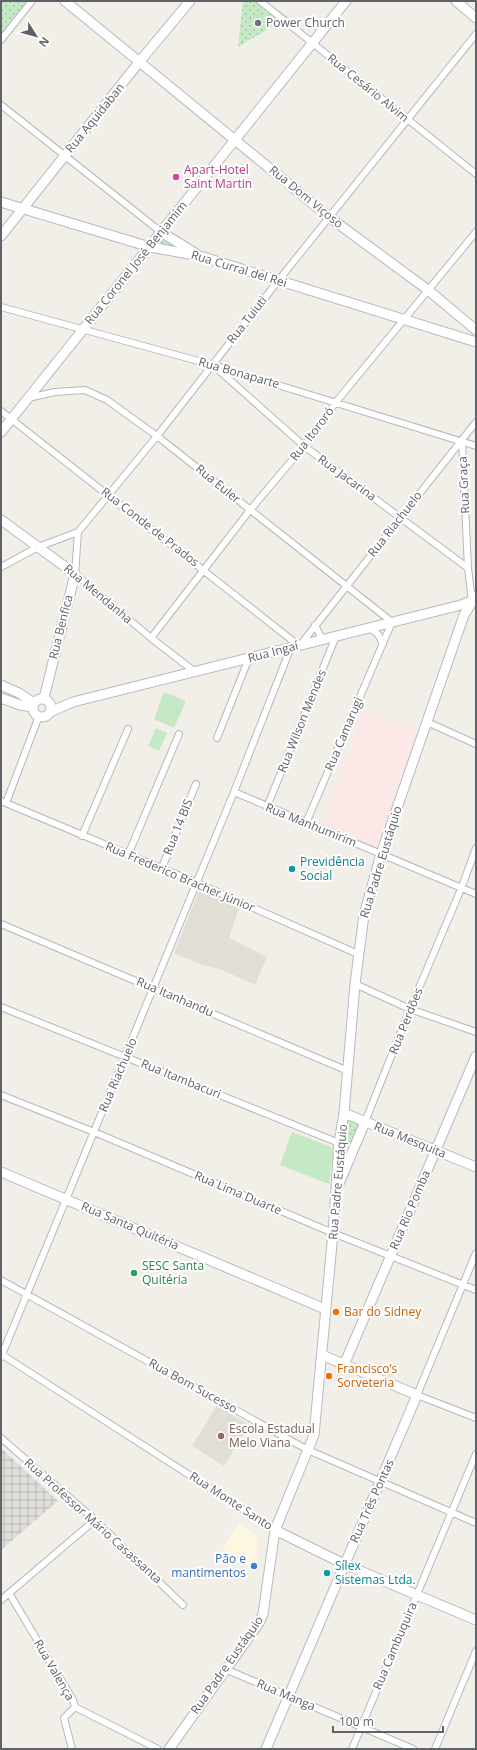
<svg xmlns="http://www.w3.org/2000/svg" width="477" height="1750" viewBox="0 0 477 1750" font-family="'Open Sans',sans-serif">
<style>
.commercial{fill:#fef7e0}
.industrial{fill:url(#industrial-grid)}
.education{fill:#e1ded6}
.medical{fill:#fce8e6}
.green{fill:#c5e8c5}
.park{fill:url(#park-dots)}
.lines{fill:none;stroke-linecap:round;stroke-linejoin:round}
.street-casing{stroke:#b5b8bc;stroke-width:8}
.secondary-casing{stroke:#b6babf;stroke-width:11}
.street{stroke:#fff;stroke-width:6}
.secondary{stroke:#fff;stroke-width:9}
.worship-dot{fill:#6b7280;stroke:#fff;stroke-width:1.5}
.hotel-dot{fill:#d1479c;stroke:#fff;stroke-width:1.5}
.culture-dot{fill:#0f9aa8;stroke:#fff;stroke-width:1.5}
.leisure-dot{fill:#2e9e5b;stroke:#fff;stroke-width:1.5}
.food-dot{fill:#e8710a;stroke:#fff;stroke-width:1.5}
.education-dot{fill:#8d6e63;stroke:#fff;stroke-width:1.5}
.shop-dot{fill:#3f7fe0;stroke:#fff;stroke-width:1.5}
.labels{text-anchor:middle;stroke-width:4;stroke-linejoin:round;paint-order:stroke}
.worship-label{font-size:12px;fill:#5b616d;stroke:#fff;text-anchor:start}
.street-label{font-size:12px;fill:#5f6368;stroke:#fff}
.hotel-label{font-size:12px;fill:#b23c85;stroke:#fff;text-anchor:start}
.culture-label{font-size:12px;fill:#0d838f;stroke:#fff;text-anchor:start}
.leisure-label{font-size:12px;fill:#27864d;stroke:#fff;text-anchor:start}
.food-label{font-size:12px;fill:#c56008;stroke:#fff;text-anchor:start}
.education-label{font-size:12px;fill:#785e54;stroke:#fff;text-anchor:start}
.shop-label{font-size:12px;fill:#366cbe;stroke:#fff;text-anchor:end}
</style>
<defs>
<pattern id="industrial-grid" width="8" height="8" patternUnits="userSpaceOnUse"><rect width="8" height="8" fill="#e0deda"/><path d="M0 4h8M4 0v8" fill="none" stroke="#b9b8b5"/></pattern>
<pattern id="park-dots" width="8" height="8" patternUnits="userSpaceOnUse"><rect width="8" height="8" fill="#c5e8c5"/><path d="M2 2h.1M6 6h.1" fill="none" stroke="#a3c0a4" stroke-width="1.8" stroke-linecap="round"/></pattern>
</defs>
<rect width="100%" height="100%" fill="#f1efe8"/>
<!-- commercial -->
<path class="commercial" d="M 240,1522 L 258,1537 L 256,1572 L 222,1549 Z"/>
<!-- industrial -->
<path class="industrial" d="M 1,1448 L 58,1501 L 1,1550 Z"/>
<!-- education -->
<path class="education" d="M 200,888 L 240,905 L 229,938 L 267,957 L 255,985 L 220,969 L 202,965 L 174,953 Z
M 217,1405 L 249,1425 L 224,1466 L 192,1446 Z"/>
<!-- medical -->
<path class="medical" d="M 364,712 L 423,733 L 381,854 L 321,829 Z"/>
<!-- green -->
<path class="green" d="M 164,692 L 186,701 L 174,728 L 154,719 Z
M 156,728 L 167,733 L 159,751 L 148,746 Z
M 292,1132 L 334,1148 L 329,1184 L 280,1165 Z"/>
<!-- park -->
<path class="park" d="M 2,1 L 30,1 L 1,37 L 1,6 Z
M 243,1 L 265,1 L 288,17 L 238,47 Z
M 162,237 L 185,250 L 156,245 Z
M 349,1120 L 362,1124 L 351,1143 L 348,1142 Z"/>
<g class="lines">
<defs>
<path id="street" d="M 260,1 L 476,174
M 1,40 L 32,1
M 1,105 L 161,232
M 1,307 L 213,365 L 476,446
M 214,366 L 304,446 L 468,568
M 28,398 L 55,392 L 85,390 L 107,400 L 157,436 L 392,622 L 306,823
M 1,411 L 298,645
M 462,441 L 468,568 L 472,601
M 78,532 L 75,574 L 151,638 L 194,671
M 1,567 L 38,547 L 78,532 L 157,436 L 278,281 L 476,34
M 315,625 L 322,639
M 369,628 L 378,634 L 383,644
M 151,638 L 250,510 L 304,446 L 336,402 L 476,232
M 301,644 L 476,422
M 427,722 L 476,744
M 217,738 L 249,658
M 234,792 L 476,894
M 1,801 L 197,883 L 358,954
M 6,803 L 39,716
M 267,807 L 336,636
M 82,836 L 128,729
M 128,855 L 179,734
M 161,870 L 196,784
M 1,924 L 348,1071
M 355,984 L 410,1009 L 476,1032
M 1,1007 L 339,1143
M 1,1095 L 94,1132 L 333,1233 L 476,1290
M 365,1122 L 410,1009 L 461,889 L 476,848
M 476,1253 L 417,1395 L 476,1418
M 1,1280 L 308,1450 L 476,1523
M 1,1354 L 275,1530
M 1,1357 L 234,792 L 291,647
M 1,1438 L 95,1520 L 183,1605
M 9,1593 L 73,1700 L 75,1707
M 1,1600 L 95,1520
M 225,1669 L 413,1749
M 75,1707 L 158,1749
M 72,1749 L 64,1718 L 75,1707
M 352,1749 L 476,1454
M 435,1749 L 476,1651"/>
<path id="secondary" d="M 65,1 L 329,217 L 428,290 L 476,330
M 456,1 L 476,18
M 1,202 L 150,247 L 200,256 L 476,342
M 161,232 L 195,253
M 1,236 L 140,61 L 190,1
M 1,432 L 346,1
M 1,520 L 75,574 L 44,698
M 1,685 L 19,693 L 34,703
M 1,698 L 20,705 L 32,707
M33 708a9 9 0 1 1 18 0a9 9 0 1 1-18 0Z
M 50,712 L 73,702 L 461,605 L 472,601
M 344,1113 L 476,1167
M 1,1172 L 325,1309
M 338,1186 L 365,1122
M 344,1365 L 476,1056
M 275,1530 L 344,1564 L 476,1620
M 169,1749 L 259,1623 L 263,1614 L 275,1530 L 314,1435 L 333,1233 L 339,1143 L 344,1113 L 355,984 L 364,915 L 381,854 L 464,615 L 476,596
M 266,1749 L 417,1395 L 322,1355"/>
</defs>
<!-- street casing -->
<use href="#street" class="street-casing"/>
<!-- secondary casing -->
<use href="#secondary" class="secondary-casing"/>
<!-- street -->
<use href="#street" class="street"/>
<!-- secondary -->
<use href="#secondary" class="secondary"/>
</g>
<!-- markers -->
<circle class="worship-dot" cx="258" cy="23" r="4"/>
<circle class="hotel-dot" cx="176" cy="177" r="4"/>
<g class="culture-dot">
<circle cx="292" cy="869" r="4"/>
<circle cx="327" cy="1573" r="4"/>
</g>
<circle class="leisure-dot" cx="134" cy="1273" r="4"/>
<g class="food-dot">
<circle cx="336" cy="1312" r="4"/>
<circle cx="329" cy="1376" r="4"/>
</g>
<circle class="education-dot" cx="221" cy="1436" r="4"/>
<circle class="shop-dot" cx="254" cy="1566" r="4"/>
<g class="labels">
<!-- worship labels -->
<g class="worship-label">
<text x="266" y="27">Power Church</text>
</g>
<!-- street labels -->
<g class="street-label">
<text transform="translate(368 88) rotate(39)" y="4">Rua Cesário Alvim</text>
<text transform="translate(95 118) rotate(-51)" y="4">Rua Aquidaban</text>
<text transform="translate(306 197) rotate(39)" y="4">Rua Dom Viçoso</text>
<text transform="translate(136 263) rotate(-51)" y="4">Rua Coronel José Benjamim</text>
<text transform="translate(239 269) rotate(17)" y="4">Rua Curral del Rei</text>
<text transform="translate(247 320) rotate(-52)" y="4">Rua Tuiuti</text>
<text transform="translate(239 373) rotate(16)" y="4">Rua Bonaparte</text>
<text transform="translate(312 434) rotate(-53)" y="4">Rua Itororó</text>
<text transform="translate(347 478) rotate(36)" y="4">Rua Jacarina</text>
<text transform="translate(218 484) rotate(39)" y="4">Rua Euler</text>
<text transform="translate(464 485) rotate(-93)" y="4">Rua Graça</text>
<text transform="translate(395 524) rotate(-52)" y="4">Rua Riachuelo</text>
<text transform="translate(150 527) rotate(38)" y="4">Rua Conde de Prados</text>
<text transform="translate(98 594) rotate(40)" y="4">Rua Mendanha</text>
<text transform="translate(61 627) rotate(-76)" y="4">Rua Benfica</text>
<text transform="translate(273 652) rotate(-15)" y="4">Rua Ingaí</text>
<text transform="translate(302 721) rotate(-68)" y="4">Rua Wilson Mendes</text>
<text transform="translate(344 734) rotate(-67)" y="4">Rua Camarugi</text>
<text transform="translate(311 825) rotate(22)" y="4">Rua Manhumirim</text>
<text transform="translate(178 827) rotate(-68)" y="4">Rua 14 BIS</text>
<text transform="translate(381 862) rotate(-73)" y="4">Rua Padre Eustáquio</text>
<text transform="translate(180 877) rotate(23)" y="4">Rua Frederico Bracher Júnior</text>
<text transform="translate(175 997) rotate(23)" y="4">Rua Itanhandu</text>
<text transform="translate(406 1021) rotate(-68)" y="4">Rua Perdões</text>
<text transform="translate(118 1075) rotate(-67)" y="4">Rua Riachuelo</text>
<text transform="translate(181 1079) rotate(22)" y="4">Rua Itambacuri</text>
<text transform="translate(410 1140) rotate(22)" y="4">Rua Mesquita</text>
<text transform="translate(338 1182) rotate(-85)" y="4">Rua Padre Eustáquio</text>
<text transform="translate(238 1193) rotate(23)" y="4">Rua Lima Duarte</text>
<text transform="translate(410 1210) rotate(-67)" y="4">Rua Rio Pomba</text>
<text transform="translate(130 1226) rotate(23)" y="4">Rua Santa Quitéria</text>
<text transform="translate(193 1386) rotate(29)" y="4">Rua Bom Sucesso</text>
<text transform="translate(231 1501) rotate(33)" y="4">Rua Monte Santo</text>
<text transform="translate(372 1501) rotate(-66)" y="4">Rua Três Pontas</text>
<text transform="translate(93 1521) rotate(42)" y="4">Rua Professor Mário Casassanta</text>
<text transform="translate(395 1646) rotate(-67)" y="4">Rua Cambuquira</text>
<text transform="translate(227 1665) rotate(-55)" y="4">Rua Padre Eustáquio</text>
<text transform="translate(54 1670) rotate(60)" y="4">Rua Valença</text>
<text transform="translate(286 1695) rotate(23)" y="4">Rua Manga</text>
</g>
<!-- hotel labels -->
<g class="hotel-label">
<text x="184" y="174">Apart-Hotel<tspan x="184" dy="14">Saint Martin</tspan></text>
</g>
<!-- culture labels -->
<g class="culture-label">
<text x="300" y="866">Previdência<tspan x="300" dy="14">Social</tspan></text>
<text x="335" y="1570">Sílex<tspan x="335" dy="14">Sistemas Ltda.</tspan></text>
</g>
<!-- leisure labels -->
<g class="leisure-label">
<text x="142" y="1270">SESC Santa<tspan x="142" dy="14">Quitéria</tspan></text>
</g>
<!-- food labels -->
<g class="food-label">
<text x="344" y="1316">Bar do Sidney</text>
<text x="337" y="1373">Francisco’s<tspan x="337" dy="14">Sorveteria</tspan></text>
</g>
<!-- education labels -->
<g class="education-label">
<text x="229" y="1433">Escola Estadual<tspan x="229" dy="14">Melo Viana</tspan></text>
</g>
<!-- shop labels -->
<g class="shop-label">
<text x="246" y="1563">Pão e<tspan x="246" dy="14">mantimentos</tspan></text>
</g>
</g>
<!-- border -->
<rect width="477" height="1750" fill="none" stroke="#5f6368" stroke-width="4"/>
<!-- north arrow -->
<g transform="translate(36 36) rotate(127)" stroke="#ffffff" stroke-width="3" paint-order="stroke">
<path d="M0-3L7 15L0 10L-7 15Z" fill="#5f6368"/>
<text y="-6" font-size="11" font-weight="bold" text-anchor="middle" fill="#5f6368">N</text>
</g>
<!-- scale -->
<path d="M333 1726v6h110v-6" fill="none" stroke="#5f6368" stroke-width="2"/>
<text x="339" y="1726" font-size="12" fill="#5f6368" stroke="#ffffff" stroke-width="3" paint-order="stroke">100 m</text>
</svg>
